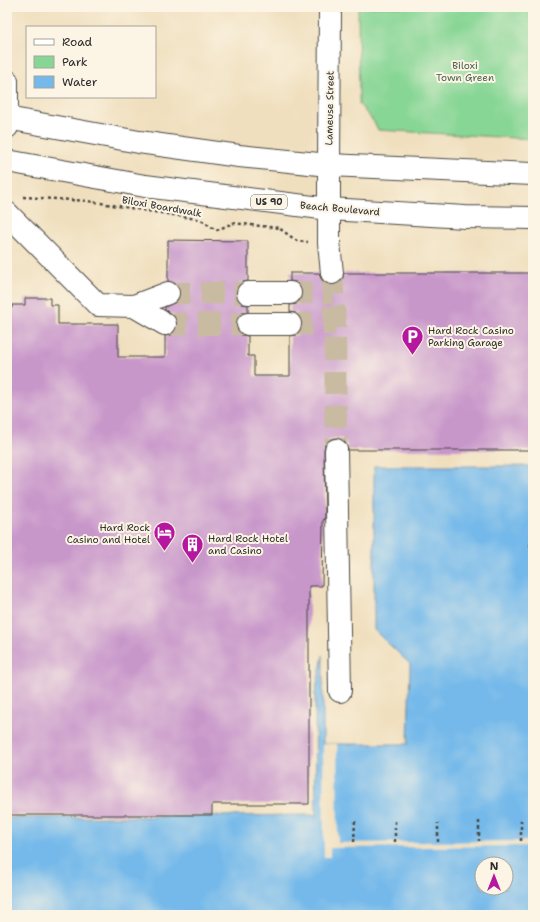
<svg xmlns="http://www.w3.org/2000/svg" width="540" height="922" viewBox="0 0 540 922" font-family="'Shantell Sans',sans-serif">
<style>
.green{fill:#87d695;stroke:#598060}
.water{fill:#74b9ea;stroke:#50728a;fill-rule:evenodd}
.pier{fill:#f0dfbe}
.building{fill:#c897ca}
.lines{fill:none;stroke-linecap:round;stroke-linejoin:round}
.minor-tunnel{stroke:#c9bba1;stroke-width:22;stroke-dasharray:22 11;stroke-linecap:butt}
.minor-casing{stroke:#494641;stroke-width:24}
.major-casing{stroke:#494641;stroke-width:24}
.path{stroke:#494641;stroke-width:2.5;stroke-dasharray:3 3;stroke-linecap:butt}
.minor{stroke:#fff;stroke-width:22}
.major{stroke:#fff;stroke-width:22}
.labels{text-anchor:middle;stroke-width:4;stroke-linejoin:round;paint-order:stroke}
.shield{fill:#fcf5e5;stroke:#6a6863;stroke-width:1}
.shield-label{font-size:9px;font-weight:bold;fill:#2b2b2b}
.park-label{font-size:10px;fill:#475e4b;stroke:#fcf5e5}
.street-label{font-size:10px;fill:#2b2b2b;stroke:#fcf5e5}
.poi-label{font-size:10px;fill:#2b2b2b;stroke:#fcf5e5;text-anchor:start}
</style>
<rect width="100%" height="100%" fill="#fcf5e5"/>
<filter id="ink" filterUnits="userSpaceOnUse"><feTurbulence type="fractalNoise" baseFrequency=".025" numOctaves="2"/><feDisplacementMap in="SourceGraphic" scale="8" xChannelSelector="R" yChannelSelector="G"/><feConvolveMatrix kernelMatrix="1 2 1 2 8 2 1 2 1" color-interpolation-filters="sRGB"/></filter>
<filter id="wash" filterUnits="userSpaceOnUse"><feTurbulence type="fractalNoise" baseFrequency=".012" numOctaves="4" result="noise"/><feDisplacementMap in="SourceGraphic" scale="16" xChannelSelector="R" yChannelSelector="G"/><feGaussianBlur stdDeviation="0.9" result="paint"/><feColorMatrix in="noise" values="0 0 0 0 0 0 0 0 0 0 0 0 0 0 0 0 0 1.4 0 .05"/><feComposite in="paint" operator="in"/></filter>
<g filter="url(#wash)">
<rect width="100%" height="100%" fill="#f0dfbe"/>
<!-- green -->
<path class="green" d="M 358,7 L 533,7 L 533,139 L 378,130 L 374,122 L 359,104 Z"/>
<!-- water -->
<path class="water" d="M 374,466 L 533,466 L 533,915 L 7,915 L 7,818 L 316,815 L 315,694 L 323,655 L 323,744 L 408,744 L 410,664 L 374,630 ZM 482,864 L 506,864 L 506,888 L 482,888 Z"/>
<!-- pier -->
<path class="pier" d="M 323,744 L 337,744 L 338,843 L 533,841 L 533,846 L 330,848 L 330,857 L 324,857 Z"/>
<g id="blocks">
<!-- building -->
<path class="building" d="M 168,240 L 248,241 L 248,281 L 242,282 L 237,286 L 236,293 L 237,300 L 242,304 L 248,305 L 248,312 L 242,313 L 237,317 L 236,324 L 237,330 L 241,335 L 248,336 L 248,356 L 254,356 L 254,376 L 290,376 L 290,336 L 297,335 L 301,330 L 302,324 L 301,317 L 296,313 L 290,312 L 290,305 L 297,304 L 301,299 L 302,293 L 301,286 L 296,282 L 290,281 L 290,273 L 319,273 L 322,281 L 327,285 L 333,285 L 340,283 L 343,278 L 344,273 L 533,273 L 533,450 L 348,450 L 346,443 L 342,439 L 336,438 L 330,439 L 325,444 L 324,450 L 325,519 L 323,520 L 322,586 L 309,586 L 309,804 L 212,804 L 212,815 L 7,815 L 7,308 L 12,308 L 12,305 L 25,305 L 25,298 L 50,298 L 50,305 L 58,305 L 58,324 L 118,324 L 118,357 L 165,357 L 165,336 L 172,335 L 176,330 L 177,324 L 176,317 L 165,310 L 165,307 L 177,301 L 180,295 L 180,289 L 176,284 L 168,281 Z"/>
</g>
</g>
<g filter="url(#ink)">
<use href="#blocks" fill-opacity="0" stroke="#494641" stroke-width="1"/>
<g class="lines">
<!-- minor-tunnel -->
<path class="minor-tunnel" d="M 332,273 L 335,324 L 336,450
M 168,293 L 248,293
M 290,293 L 333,292
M 165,324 L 248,324
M 290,324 L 335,324"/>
<defs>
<path id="minor" d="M 330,7 L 329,165 L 329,243 L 332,273
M 7,81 L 7,127
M 7,213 L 98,305 L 134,306
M 248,293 L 290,293
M 165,324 L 134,306 L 168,293
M 248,324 L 290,324
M 336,450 L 340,691"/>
<path id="major" d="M 7,118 L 139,142 L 239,156 L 329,165 L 533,174
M 7,161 L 145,186 L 329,209 L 465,217 L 533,218"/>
</defs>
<!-- minor casing -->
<use href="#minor" class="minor-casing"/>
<!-- major casing -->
<use href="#major" class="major-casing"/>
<!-- path -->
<path class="path" d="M 23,197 L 88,201 L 197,219 L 205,222 L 211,227 L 217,230 L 233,223 L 279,228 L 297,241 L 308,242
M 529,545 L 533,545
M 530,689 L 533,688
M 521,820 L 521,841
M 395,821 L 395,842
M 479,821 L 479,841
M 354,842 L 355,821
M 438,842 L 438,823"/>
<!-- minor -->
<use href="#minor" class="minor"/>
<!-- major -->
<use href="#major" class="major"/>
</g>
</g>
<!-- icons -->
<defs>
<symbol id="parking-pin" viewBox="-11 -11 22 30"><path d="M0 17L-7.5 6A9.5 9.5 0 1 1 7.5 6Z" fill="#b5179e" stroke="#fcf5e5"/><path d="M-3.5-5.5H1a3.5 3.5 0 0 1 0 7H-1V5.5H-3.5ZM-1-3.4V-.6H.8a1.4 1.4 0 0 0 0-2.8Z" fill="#fff"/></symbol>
<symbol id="hotel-pin" viewBox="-11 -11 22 30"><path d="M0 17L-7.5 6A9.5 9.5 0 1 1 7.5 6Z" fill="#b5179e" stroke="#fcf5e5"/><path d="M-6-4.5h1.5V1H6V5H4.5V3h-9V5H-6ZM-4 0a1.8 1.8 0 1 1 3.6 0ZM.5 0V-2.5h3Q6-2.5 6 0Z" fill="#fff"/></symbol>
<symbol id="building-pin" viewBox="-11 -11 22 30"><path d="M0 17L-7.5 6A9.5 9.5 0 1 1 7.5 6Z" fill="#b5179e" stroke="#fcf5e5"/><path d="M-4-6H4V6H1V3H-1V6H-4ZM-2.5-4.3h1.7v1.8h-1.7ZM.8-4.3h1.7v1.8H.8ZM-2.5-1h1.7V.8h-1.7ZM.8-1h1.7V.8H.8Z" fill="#fff"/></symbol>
</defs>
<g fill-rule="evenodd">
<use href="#parking-pin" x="400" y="324" width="25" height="34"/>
<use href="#hotel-pin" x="152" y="520" width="25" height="34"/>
<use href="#building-pin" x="180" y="532" width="25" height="34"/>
</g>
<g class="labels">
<!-- shield labels -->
<rect class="shield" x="251" y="195" width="36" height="14" rx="3"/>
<g class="shield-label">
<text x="269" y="205">US 90</text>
</g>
<!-- park labels -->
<g class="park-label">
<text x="465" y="69">Biloxi<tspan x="465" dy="12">Town Green</tspan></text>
</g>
<!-- street labels -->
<g class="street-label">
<text transform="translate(329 108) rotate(-89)" y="4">Lameuse Street</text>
<text transform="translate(162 206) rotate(10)" y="4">Biloxi Boardwalk</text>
<text transform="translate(340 208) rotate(5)" y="4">Beach Boulevard</text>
</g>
<!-- poi labels -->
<g class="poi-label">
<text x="428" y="334">Hard Rock Casino<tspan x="428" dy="12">Parking Garage</tspan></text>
<text x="150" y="531" text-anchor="end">Hard Rock<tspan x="150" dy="12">Casino and Hotel</tspan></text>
<text x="208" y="542">Hard Rock Hotel<tspan x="208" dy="12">and Casino</tspan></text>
</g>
</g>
<!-- margin -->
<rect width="540" height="922" fill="none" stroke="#fcf5e5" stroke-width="24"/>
<!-- legend -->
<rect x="26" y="26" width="130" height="72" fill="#fcf5e5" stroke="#a8a49b"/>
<rect x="34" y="39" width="20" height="6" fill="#ffffff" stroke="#a8a49b"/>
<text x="62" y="46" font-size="12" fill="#2b2b2b">Road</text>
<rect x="34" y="56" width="20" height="12" fill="#87d695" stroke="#a8a49b"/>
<text x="62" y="66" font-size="12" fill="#2b2b2b">Park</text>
<rect x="34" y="76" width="20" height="12" fill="#74b9ea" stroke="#a8a49b"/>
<text x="62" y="86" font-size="12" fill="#2b2b2b">Water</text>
<!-- north arrow -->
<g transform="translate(494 876)"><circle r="19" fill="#fcf5e5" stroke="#a8a49b"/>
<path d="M0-3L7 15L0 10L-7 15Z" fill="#b5179e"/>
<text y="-6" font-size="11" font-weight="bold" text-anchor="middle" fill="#2b2b2b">N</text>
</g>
</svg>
